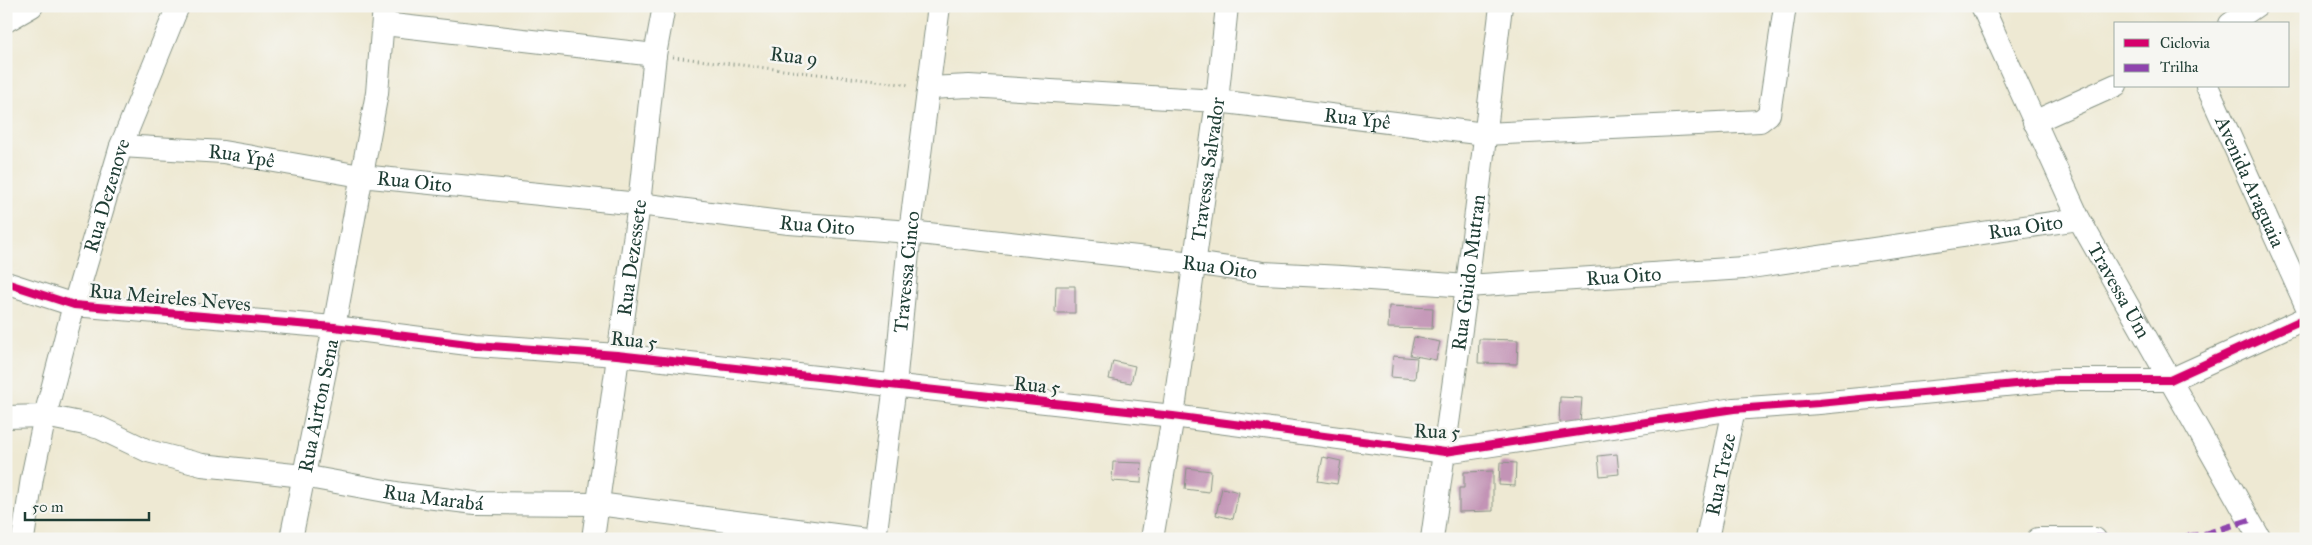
<svg xmlns="http://www.w3.org/2000/svg" width="2312" height="545" viewBox="0 0 2312 545" font-family="'IM FELL Great Primer',serif">
<style>
.building{fill:#c394b6}
.lines{fill:none;stroke-linecap:round;stroke-linejoin:round}
.minor-casing{stroke:#869384;stroke-width:24}
.path{stroke:#869384;stroke-width:3;stroke-dasharray:1 4;stroke-linecap:butt}
.minor{stroke:#fff;stroke-width:22}
.quiet{stroke:#8e44ad;stroke-width:6;stroke-dasharray:12 6;stroke-linecap:butt}
.cycleway-casing{stroke:#f6f6f2;stroke-width:11}
.cycleway{stroke:#d6006c;stroke-width:8}
.labels{text-anchor:middle;stroke-width:5;stroke-linejoin:round;paint-order:stroke}
.street-label{font-size:20px;fill:#1f3d34;stroke:#f6f6f2}
</style>
<rect width="100%" height="100%" fill="#f6f6f2"/>
<filter id="ink" filterUnits="userSpaceOnUse"><feTurbulence type="fractalNoise" baseFrequency=".02" numOctaves="2"/><feDisplacementMap in="SourceGraphic" scale="10" xChannelSelector="R" yChannelSelector="G"/><feConvolveMatrix kernelMatrix="1 2 1 2 8 2 1 2 1" color-interpolation-filters="sRGB"/></filter>
<filter id="wash" filterUnits="userSpaceOnUse"><feTurbulence type="fractalNoise" baseFrequency=".0096" numOctaves="4" result="noise"/><feDisplacementMap in="SourceGraphic" scale="20" xChannelSelector="R" yChannelSelector="G"/><feGaussianBlur stdDeviation="1.12" result="paint"/><feColorMatrix in="noise" values="0 0 0 0 0 0 0 0 0 0 0 0 0 0 0 0 0 1.4 0 .05"/><feComposite in="paint" operator="in"/></filter>
<g filter="url(#wash)">
<rect width="100%" height="100%" fill="#eee9d3"/>
<g id="blocks">
<!-- building -->
<path class="building" d="M 1056,286 L 1075,286 L 1075,313 L 1055,313 Z
M 1389,306 L 1433,308 L 1432,329 L 1388,328 Z
M 1414,337 L 1440,342 L 1436,360 L 1410,355 Z
M 1479,339 L 1518,340 L 1517,364 L 1478,363 Z
M 1393,356 L 1417,358 L 1415,379 L 1391,377 Z
M 1113,361 L 1135,366 L 1131,383 L 1109,379 Z
M 1560,397 L 1582,398 L 1580,423 L 1559,422 Z
M 1617,454 L 1619,474 L 1600,476 L 1598,456 Z
M 1323,457 L 1341,461 L 1337,484 L 1318,481 Z
M 1113,462 L 1142,463 L 1141,483 L 1112,481 Z
M 1500,462 L 1516,463 L 1515,486 L 1499,485 Z
M 1187,468 L 1211,471 L 1209,492 L 1185,489 Z
M 1493,471 L 1493,511 L 1459,512 L 1459,488 L 1464,488 L 1464,472 Z
M 1222,488 L 1239,492 L 1233,519 L 1216,515 Z"/>
</g>
</g>
<g filter="url(#ink)">
<use href="#blocks" fill-opacity="0" stroke="#869384" stroke-width="1"/>
<g class="lines">
<defs>
<g id="minor">
<path id="s1" d="M 1982,6 L 2079,219 L 2260,539"/>
<path d="M 6,21 L 32,6"/>
<path d="M 384,24 L 655,55"/>
<path d="M 2230,24 L 2256,6"/>
<path id="s2" d="M 2207,86 L 2306,305"/>
<path id="s3" d="M 929,88 L 969,86 L 1217,101 L 1485,134 L 1760,121 L 1769,114 L 1785,6"/>
<path d="M 2034,122 L 2116,85"/>
<path id="s4" d="M 121,146 L 223,152 L 361,176 L 639,204 L 789,223 L 910,232 L 1193,263 L 1263,273 L 1342,277 L 1467,286 L 1744,268 L 2079,219"/>
<path d="M 6,283 L 74,305 L 334,327 L 476,345 L 617,355 L 1173,416 L 1445,452 L 1734,409 L 1819,403 L 2057,380 L 2170,380 L 2306,318"/>
<path id="s5" d="M 6,417 L 45,416 L 85,424 L 100,428 L 148,451 L 202,465 L 303,476 L 402,494 L 475,503 L 598,504 L 866,539"/>
<path id="s6" d="M 23,539 L 32,478 L 45,416 L 74,305 L 121,146 L 178,6"/>
<path id="s7" d="M 291,539 L 334,327 L 377,93 L 384,6"/>
<path id="s8" d="M 593,539 L 639,204 L 655,55 L 664,6"/>
<path id="s9" d="M 875,539 L 895,385 L 910,232 L 939,6"/>
<path id="s10" d="M 1152,539 L 1173,416 L 1217,101 L 1227,6"/>
<path id="s11" d="M 1432,539 L 1467,286 L 1501,6"/>
<path id="s12" d="M 1707,539 L 1734,409"/>
<path d="M 2038,539 L 2095,539"/>
</g>
</defs>
<!-- minor casing -->
<use href="#minor" class="minor-casing"/>
<!-- path -->
<path class="path" d="M 673,57 L 910,85"/>
<!-- minor -->
<use href="#minor" class="minor"/>
<!-- quiet -->
<path class="quiet" d="M 2095,537 L 2152,539
M 2168,539 L 2204,534 L 2250,520"/>
<defs>
<path id="cycleway" d="M 6,283 L 74,305 L 334,327 L 476,345 L 617,355 L 1173,416 L 1445,452 L 1734,409 L 1819,403 L 2057,380 L 2170,380 L 2306,318"/>
</defs>
<!-- cycleway casing -->
<use href="#cycleway" class="cycleway-casing"/>
<!-- cycleway -->
<use href="#cycleway" class="cycleway"/>
</g>
</g>
<g class="labels">
<!-- street labels -->
<g class="street-label">
<text transform="translate(794 56) rotate(7)" y="7">Rua 9</text>
<text dy="7" stroke="none"><textPath href="#s3" startOffset="430">Rua Ypê</textPath></text>
<text dy="7" stroke="none"><textPath href="#s4" startOffset="121">Rua Ypê</textPath></text>
<text dy="7" stroke="none"><textPath href="#s10" startOffset="374">Travessa Salvador</textPath></text>
<text dy="7" stroke="none"><textPath href="#s4" startOffset="296">Rua Oito</textPath></text>
<text dy="7" stroke="none"><textPath href="#s2" startOffset="105">Avenida Araguaia</textPath></text>
<text dy="7" stroke="none"><textPath href="#s6" startOffset="354">Rua Dezenove</textPath></text>
<text dy="7" stroke="none"><textPath href="#s4" startOffset="701">Rua Oito</textPath></text>
<text dy="7" stroke="none"><textPath href="#s4" startOffset="1916">Rua Oito</textPath></text>
<text dy="7" stroke="none"><textPath href="#s8" startOffset="284">Rua Dezessete</textPath></text>
<text dy="7" stroke="none"><textPath href="#s4" startOffset="1106">Rua Oito</textPath></text>
<text dy="7" stroke="none"><textPath href="#s9" startOffset="269">Travessa Cinco</textPath></text>
<text dy="7" stroke="none"><textPath href="#s11" startOffset="269">Rua Guido Mutran</textPath></text>
<text dy="7" stroke="none"><textPath href="#s4" startOffset="1511">Rua Oito</textPath></text>
<text dy="7" stroke="none"><textPath href="#s1" startOffset="316">Travessa Um</textPath></text>
<text transform="translate(170 297) rotate(5)" y="7">Rua Meireles Neves</text>
<text transform="translate(634 340) rotate(6)" y="7">Rua 5</text>
<text transform="translate(1037 385) rotate(6)" y="7">Rua 5</text>
<text dy="7" stroke="none"><textPath href="#s7" startOffset="136">Rua Airton Sena</textPath></text>
<text transform="translate(1437 431) rotate(2)" y="7">Rua 5</text>
<text dy="7" stroke="none"><textPath href="#s12" startOffset="66">Rua Treze</textPath></text>
<text dy="7" stroke="none"><textPath href="#s5" startOffset="438">Rua Marabá</textPath></text>
</g>
</g>
<!-- margin -->
<rect width="2312" height="545" fill="none" stroke="#f6f6f2" stroke-width="25"/>
<!-- legend -->
<rect x="2114" y="22" width="175" height="65" fill="#f6f6f2" stroke="#a0aca6"/>
<rect x="2124" y="39" width="25" height="8" fill="#d6006c" stroke="#a0aca6"/>
<text x="2160" y="48" font-size="15" fill="#1f3d34">Ciclovia</text>
<rect x="2124" y="64" width="25" height="8" fill="#8e44ad" stroke="#a0aca6"/>
<text x="2160" y="72" font-size="15" fill="#1f3d34">Trilha</text>
<!-- scale -->
<path d="M25 512v8h124v-8" fill="none" stroke="#1f3d34" stroke-width="2.5"/>
<text x="32" y="512" font-size="15" fill="#1f3d34" stroke="#f6f6f2" stroke-width="4" paint-order="stroke">50 m</text>
</svg>
